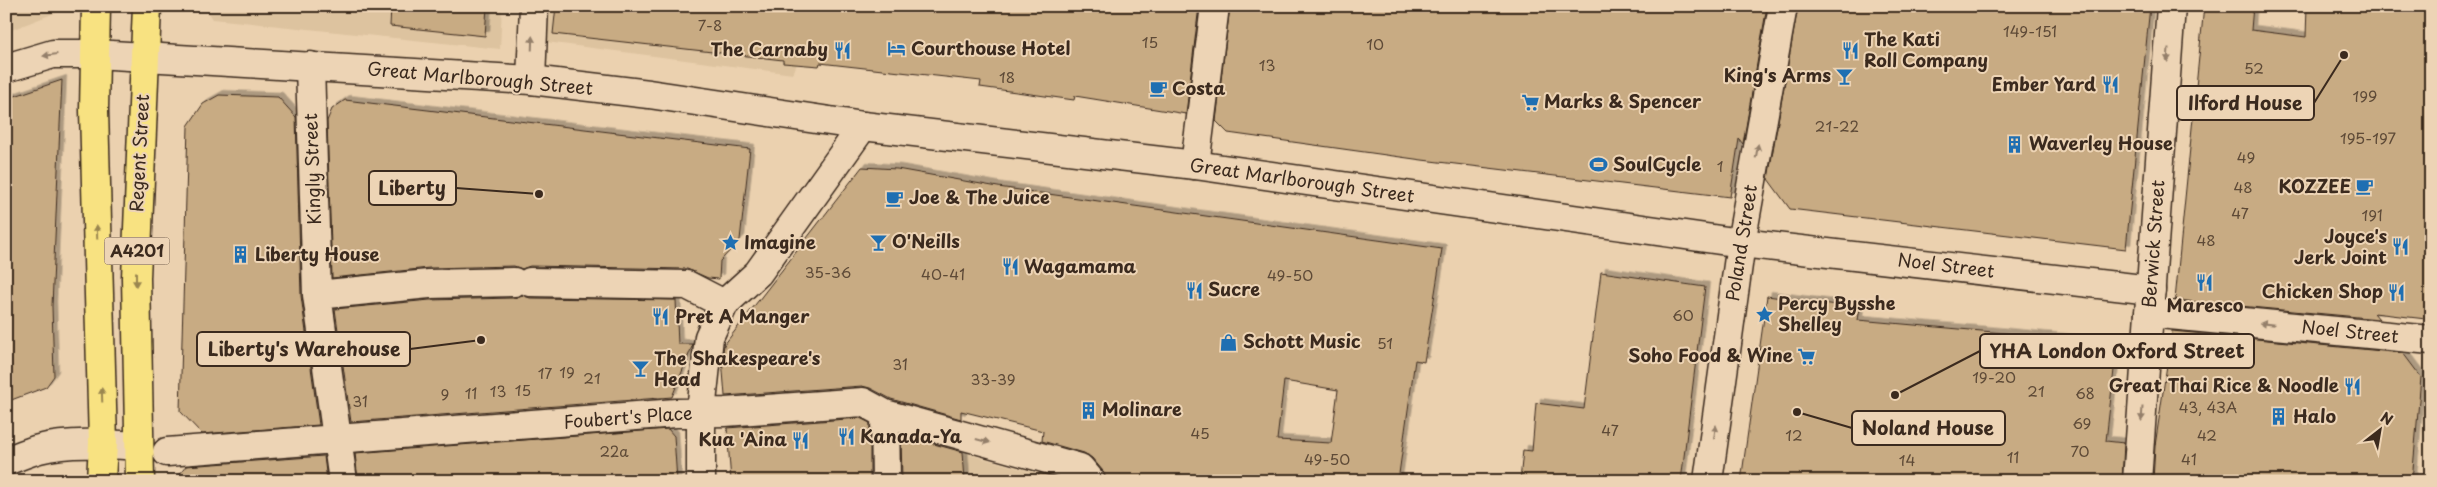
<svg xmlns="http://www.w3.org/2000/svg" width="2437" height="487" viewBox="0 0 2437 487" font-family="'Playpen Sans',sans-serif">
<style>
.built{fill:#ddc39f}
.building{fill:#c8ab83;stroke:#3b2a1e;fill-rule:evenodd;filter:url(#shadow)}
.lines{fill:none;stroke-linecap:round;stroke-linejoin:round}
.street-casing{stroke:#3b2a1e;stroke-width:31}
.secondary-casing{stroke:#3b2a1e;stroke-width:31}
.primary-casing{stroke:#3b2a1e;stroke-width:31}
.path{stroke:#3b2a1e;stroke-width:3;stroke-dasharray:1 4;stroke-linecap:butt}
.street{stroke:#edd4b5;stroke-width:28}
.secondary{stroke:#edd4b5;stroke-width:28}
.primary{stroke:#f8e281;stroke-width:28}
.oneway{fill:#947f6a}
.oneway2{fill:#9a8650}
.labels{text-anchor:middle;stroke-width:4;stroke-linejoin:round;paint-order:stroke}
.number-label{font-size:15px;fill:#5e4a37}
.shield{fill:#edd4b5;stroke:#705d4b;stroke-width:1}
.shield-label{font-size:16px;font-weight:bold;fill:#3b2a1e}
.poi-label{font-size:18px;font-weight:bold;fill:#3b2a1e;stroke:#edd4b5;text-anchor:start}
.street-label{font-size:18px;fill:#3b2a1e;stroke:#edd4b5}
.leader{fill:none;stroke:#3b2a1e;stroke-width:2}
.callout-dot{fill:#3b2a1e;stroke:#edd4b5;stroke-width:2}
.callout{fill:#edd4b5;stroke:#3b2a1e;stroke-width:2}
.callout-label{font-size:19px;text-anchor:middle;font-weight:bold;fill:#3b2a1e}
</style>
<defs>
<filter id="shadow"><feDropShadow dx="4.5" dy="-4.5" stdDeviation="0" flood-color="#0004"/></filter>
</defs>
<rect width="100%" height="100%" fill="#ebd1af"/>
<filter id="ink" filterUnits="userSpaceOnUse"><feTurbulence type="fractalNoise" baseFrequency=".02" numOctaves="2"/><feDisplacementMap in="SourceGraphic" scale="10" xChannelSelector="R" yChannelSelector="G"/><feConvolveMatrix kernelMatrix="1 2 1 2 8 2 1 2 1" color-interpolation-filters="sRGB"/></filter>
<g filter="url(#ink)">
<!-- built -->
<path class="built" d="M 6,6 L 61,6 L 60,11 L 6,32 Z
M 204,6 L 502,6 L 500,49 L 213,19 Z
M 549,6 L 819,6 L 793,74 L 546,42 Z
M 908,442 L 928,443 L 1065,481 L 902,481 L 900,450 Z"/>
<!-- building -->
<path class="building" d="M 391,6 L 487,6 L 485,36 L 390,26 Z
M 556,6 L 1199,6 L 1186,114 L 1075,96 L 1074,100 L 980,87 L 981,81 L 820,63 L 819,66 L 783,63 L 783,60 L 553,34 Z
M 1230,6 L 1767,6 L 1743,144 L 1739,139 L 1730,197 L 1422,160 L 1228,133 L 1216,121 Z
M 1798,6 L 2150,6 L 2126,249 L 1790,209 L 1768,179 Z
M 2204,6 L 2253,6 L 2251,30 L 2306,37 L 2307,6 L 2431,6 L 2431,273 L 2426,319 L 2374,313 L 2379,319 L 2175,300 Z
M 62,80 L 52,306 L 54,376 L 46,387 L 6,402 L 6,99 Z
M 219,95 L 278,97 L 296,117 L 301,296 L 319,425 L 202,434 L 180,411 L 188,126 L 203,104 Z
M 345,100 L 750,149 L 740,240 L 720,261 L 719,279 L 708,278 L 687,269 L 530,266 L 522,269 L 514,266 L 429,268 L 332,278 L 327,121 L 332,109 Z
M 862,167 L 897,169 L 998,187 L 1442,249 L 1424,362 L 1415,360 L 1398,481 L 1106,481 L 1103,471 L 1092,458 L 1084,453 L 1042,441 L 1043,431 L 961,411 L 961,419 L 891,399 L 870,388 L 862,386 L 725,396 L 722,359 L 724,345 ZM 1284,381 L 1338,390 L 1331,443 L 1277,440 Z
M 1601,272 L 1705,287 L 1681,481 L 1520,481 L 1523,450 L 1532,451 L 1536,403 L 1584,409 Z
M 522,295 L 530,298 L 676,300 L 678,344 L 693,344 L 672,397 L 351,422 L 335,309 L 430,300 L 514,298 Z
M 1767,296 L 1860,308 L 1858,320 L 2117,343 L 2106,441 L 2124,443 L 2122,481 L 1741,481 Z
M 2172,331 L 2403,353 L 2421,377 L 2412,481 L 2153,481 L 2155,446 Z
M 860,418 L 870,423 L 870,481 L 731,481 L 727,428 Z
M 668,429 L 674,436 L 677,481 L 358,481 L 355,453 Z
M 901,435 L 963,452 L 965,481 L 902,481 Z
M 324,456 L 327,481 L 175,481 L 186,466 Z
M 1039,473 L 1068,481 L 1038,481 Z"/>
<g class="lines">
<defs>
<path id="street" d="M 310,66 L 317,295 L 343,481
M 531,80 L 534,6
M 1195,165 L 1215,6
M 530,282 L 687,285 L 724,304
M 317,295 L 429,284 L 514,282
M 885,414 L 886,481
M 167,452 L 676,413 L 725,412 L 863,402 L 885,414 L 1080,468 L 1091,481
M 701,481 L 701,412 L 709,337 L 724,304 L 758,273 L 863,126
M 1708,481 L 1741,243 L 1783,6
M 2137,481 L 2171,6"/>
<path id="secondary" d="M 6,68 L 53,54 L 95,54 L 531,80 L 649,94 L 863,126 L 1195,165 L 1741,243 L 2151,290
M 2149,313 L 2431,340
M 6,461 C 17,457 28,452 39,449 C 69,441 108,444 139,446"/>
<path id="primary" d="M 96,6 L 94,110 L 103,443 L 101,481
M 140,481 L 136,278 L 147,6"/>
</defs>
<!-- street casing -->
<use href="#street" class="street-casing"/>
<!-- secondary casing -->
<use href="#secondary" class="secondary-casing"/>
<!-- primary casing -->
<use href="#primary" class="primary-casing"/>
<!-- path -->
<path class="path" d="M 178,9 L 190,9"/>
<!-- street -->
<use href="#street" class="street"/>
<!-- secondary -->
<use href="#secondary" class="secondary"/>
<!-- primary -->
<use href="#primary" class="primary"/>
</g>
<!-- one-way arrows -->
<defs><path id="oneway-solid" d="M-6-.8H1V-3.2L6.5 0L1 3.2V.8H-6Z" transform="scale(1.25)"/></defs>
<g class="oneway">
<use href="#oneway-solid" transform="translate(532 43) rotate(-88)"/>
<use href="#oneway-solid" transform="translate(50 55) rotate(172)"/>
<use href="#oneway-solid" transform="translate(2168 55) rotate(94)"/>
<use href="#oneway-solid" transform="translate(1757 151) rotate(-80)"/>
<use href="#oneway-solid" transform="translate(2267 324) rotate(-174)"/>
<use href="#oneway-solid" transform="translate(2142 414) rotate(94)"/>
<use href="#oneway-solid" transform="translate(1715 432) rotate(-82)"/>
<use href="#oneway-solid" transform="translate(983 441) rotate(15)"/>
</g>
<g class="oneway2">
<use href="#oneway-solid" transform="translate(97 232) rotate(-92)"/>
<use href="#oneway-solid" transform="translate(136 279) rotate(90)"/>
<use href="#oneway-solid" transform="translate(102 395) rotate(-92)"/>
</g>
</g>
<!-- icons -->
<defs>
<symbol id="hotel-bare" viewBox="-9 -9 18 18"><path d="M-6-4.5h1.5V1H6V5H4.5V3h-9V5H-6ZM-4 0a1.8 1.8 0 1 1 3.6 0ZM.5 0V-2.5h3Q6-2.5 6 0Z" fill="#1f6fb2" stroke="#edd4b5" stroke-width="2.5" paint-order="stroke"/></symbol>
<symbol id="restaurant-bare" viewBox="-9 -9 18 18"><path d="M-5-6h1v4h1v-4h1v4h1v-4h1v5L-1.5 .5V6h-2V.5L-5-1ZM5-6V6H3V1.5H1.5Q1.5-4 5-6Z" fill="#1f6fb2" stroke="#edd4b5" stroke-width="2.5" paint-order="stroke"/></symbol>
<symbol id="bar-bare" viewBox="-9 -9 18 18"><path d="M-6-5H6L.8 .8V4.5H3.5V6h-7V4.5H-.8V.8Z" fill="#1f6fb2" stroke="#edd4b5" stroke-width="2.5" paint-order="stroke"/></symbol>
<symbol id="cafe-bare" viewBox="-9 -9 18 18"><path d="M-5.5-4.5H6V0H3Q3 3.5 0 3.5H-2.5Q-5.5 3.5-5.5 0ZM3-3.2v2h1.7v-2ZM-6 4.5H4V6H-6Z" fill="#1f6fb2" stroke="#edd4b5" stroke-width="2.5" paint-order="stroke"/></symbol>
<symbol id="supermarket-bare" viewBox="-9 -9 18 18"><path d="M-6-5.5h2.5l.6 2H6L4.5 2H-2.5L-4.4-4H-6ZM-1.5 3.2a1.3 1.3 0 1 0 .1 0ZM3 3.2a1.3 1.3 0 1 0 .1 0Z" fill="#1f6fb2" stroke="#edd4b5" stroke-width="2.5" paint-order="stroke"/></symbol>
<symbol id="building-bare" viewBox="-9 -9 18 18"><path d="M-4-6H4V6H1V3H-1V6H-4ZM-2.5-4.3h1.7v1.8h-1.7ZM.8-4.3h1.7v1.8H.8ZM-2.5-1h1.7V.8h-1.7ZM.8-1h1.7V.8H.8Z" fill="#1f6fb2" stroke="#edd4b5" stroke-width="2.5" paint-order="stroke"/></symbol>
<symbol id="stadium-bare" viewBox="-9 -9 18 18"><path d="M0-5a6.5 5 0 1 0 0 10a6.5 5 0 1 0 0-10ZM-3.5-1.8h7v3.6h-7Z" fill="#1f6fb2" stroke="#edd4b5" stroke-width="2.5" paint-order="stroke"/></symbol>
<symbol id="sight-bare" viewBox="-9 -9 18 18"><path d="M0-6L1.8-2.2L6-1.7L2.9 1.2L3.7 5.4L0 3.3L-3.7 5.4L-2.9 1.2L-6-1.7L-1.8-2.2Z" fill="#1f6fb2" stroke="#edd4b5" stroke-width="2.5" paint-order="stroke"/></symbol>
<symbol id="shop-bare" viewBox="-9 -9 18 18"><path d="M-5-2.5h2.3a2.7 3.5 0 0 1 5.4 0H5L5.5 6h-11ZM-1.5-2.5h3a1.5 2.3 0 0 0-3 0Z" fill="#1f6fb2" stroke="#edd4b5" stroke-width="2.5" paint-order="stroke"/></symbol>
</defs>
<g fill-rule="evenodd">
<use href="#hotel-bare" x="884" y="36" width="25" height="25"/>
<use href="#restaurant-bare" x="830" y="38" width="25" height="25"/>
<use href="#restaurant-bare" x="1838" y="38" width="25" height="25"/>
<use href="#bar-bare" x="1832" y="64" width="25" height="25"/>
<use href="#restaurant-bare" x="2098" y="72" width="25" height="25"/>
<use href="#cafe-bare" x="1146" y="76" width="25" height="25"/>
<use href="#supermarket-bare" x="1518" y="90" width="25" height="25"/>
<use href="#building-bare" x="2002" y="132" width="25" height="25"/>
<use href="#stadium-bare" x="1586" y="152" width="25" height="25"/>
<use href="#cafe-bare" x="2352" y="174" width="25" height="25"/>
<use href="#cafe-bare" x="882" y="186" width="25" height="25"/>
<use href="#bar-bare" x="866" y="230" width="25" height="25"/>
<use href="#sight-bare" x="718" y="230" width="25" height="25"/>
<use href="#restaurant-bare" x="2388" y="234" width="25" height="25"/>
<use href="#building-bare" x="228" y="242" width="25" height="25"/>
<use href="#restaurant-bare" x="998" y="254" width="25" height="25"/>
<use href="#restaurant-bare" x="2192" y="270" width="25" height="25"/>
<use href="#restaurant-bare" x="1182" y="278" width="25" height="25"/>
<use href="#restaurant-bare" x="2384" y="280" width="25" height="25"/>
<use href="#sight-bare" x="1752" y="302" width="25" height="25"/>
<use href="#restaurant-bare" x="648" y="304" width="25" height="25"/>
<use href="#shop-bare" x="1216" y="330" width="25" height="25"/>
<use href="#supermarket-bare" x="1794" y="344" width="25" height="25"/>
<use href="#bar-bare" x="628" y="356" width="25" height="25"/>
<use href="#restaurant-bare" x="2340" y="374" width="25" height="25"/>
<use href="#building-bare" x="1076" y="398" width="25" height="25"/>
<use href="#building-bare" x="2266" y="404" width="25" height="25"/>
<use href="#restaurant-bare" x="834" y="424" width="25" height="25"/>
<use href="#restaurant-bare" x="788" y="428" width="25" height="25"/>
</g>
<g class="labels">
<!-- number labels -->
<g class="number-label">
<text x="710" y="31">7-8</text>
<text x="2030" y="37">149-151</text>
<text x="1150" y="48">15</text>
<text x="1375" y="50">10</text>
<text x="1267" y="71">13</text>
<text x="2254" y="74">52</text>
<text x="1007" y="83">18</text>
<text x="2365" y="102">199</text>
<text x="1837" y="132">21-22</text>
<text x="2368" y="144">195-197</text>
<text x="2246" y="163">49</text>
<text x="1720" y="172">1</text>
<text x="2243" y="193">48</text>
<text x="2240" y="219">47</text>
<text x="2372" y="221">191</text>
<text x="2206" y="246">48</text>
<text x="828" y="278">35-36</text>
<text x="943" y="280">40-41</text>
<text x="1290" y="281">49-50</text>
<text x="1683" y="321">60</text>
<text x="1385" y="349">51</text>
<text x="900" y="370">31</text>
<text x="567" y="378">19</text>
<text x="545" y="379">17</text>
<text x="1994" y="383">19-20</text>
<text x="592" y="384">21</text>
<text x="993" y="385">33-39</text>
<text x="523" y="396">15</text>
<text x="498" y="397">13</text>
<text x="2036" y="397">21</text>
<text x="471" y="399">11</text>
<text x="2085" y="399">68</text>
<text x="445" y="400">9</text>
<text x="360" y="407">31</text>
<text x="2208" y="413">43, 43A</text>
<text x="2082" y="429">69</text>
<text x="1610" y="436">47</text>
<text x="1200" y="439">45</text>
<text x="1794" y="441">12</text>
<text x="2207" y="441">42</text>
<text x="614" y="457">22a</text>
<text x="2080" y="457">70</text>
<text x="2013" y="463">11</text>
<text x="1327" y="465">49-50</text>
<text x="2189" y="465">41</text>
<text x="1907" y="466">14</text>
</g>
<!-- shield labels -->
<rect class="shield" x="104.5" y="237.5" width="65" height="27" rx="4"/>
<g class="shield-label">
<text x="137" y="257">A4201</text>
</g>
<!-- poi labels -->
<g class="poi-label">
<text x="1864" y="46">The Kati<tspan x="1864" dy="21">Roll Company</tspan></text>
<text x="911" y="55">Courthouse Hotel</text>
<text x="828" y="56" text-anchor="end">The Carnaby</text>
<text x="1831" y="82" text-anchor="end">King's Arms</text>
<text x="2096" y="91" text-anchor="end">Ember Yard</text>
<text x="1172" y="95">Costa</text>
<text x="1544" y="108">Marks &amp; Spencer</text>
<text x="2029" y="150">Waverley House</text>
<text x="1613" y="171">SoulCycle</text>
<text x="2351" y="193" text-anchor="end">KOZZEE</text>
<text x="909" y="204">Joe &amp; The Juice</text>
<text x="2387" y="243" text-anchor="end">Joyce's<tspan x="2387" dy="21">Jerk Joint</tspan></text>
<text x="892" y="248">O'Neills</text>
<text x="744" y="249">Imagine</text>
<text x="255" y="261">Liberty House</text>
<text x="1024" y="273">Wagamama</text>
<text x="1208" y="296">Sucre</text>
<text x="2383" y="298" text-anchor="end">Chicken Shop</text>
<text x="1778" y="310">Percy Bysshe<tspan x="1778" dy="21">Shelley</tspan></text>
<text x="2205" y="312" text-anchor="middle">Maresco</text>
<text x="675" y="323">Pret A Manger</text>
<text x="1243" y="348">Schott Music</text>
<text x="1793" y="362" text-anchor="end">Soho Food &amp; Wine</text>
<text x="654" y="365">The Shakespeare's<tspan x="654" dy="21">Head</tspan></text>
<text x="2339" y="392" text-anchor="end">Great Thai Rice &amp; Noodle</text>
<text x="1102" y="416">Molinare</text>
<text x="2293" y="423">Halo</text>
<text x="860" y="443">Kanada-Ya</text>
<text x="787" y="446" text-anchor="end">Kua 'Aina</text>
</g>
<!-- street labels -->
<g class="street-label">
<text transform="translate(480 79) rotate(5)" y="6">Great Marlborough Street</text>
<text transform="translate(140 153) rotate(-87)" y="6">Regent Street</text>
<text transform="translate(313 169) rotate(-92)" y="6">Kingly Street</text>
<text transform="translate(1302 181) rotate(8)" y="6">Great Marlborough Street</text>
<text transform="translate(1742 243) rotate(-81)" y="6">Poland Street</text>
<text transform="translate(2154 244) rotate(-86)" y="6">Berwick Street</text>
<text transform="translate(1946 266) rotate(7)" y="6">Noel Street</text>
<text transform="translate(2350 332) rotate(6)" y="6">Noel Street</text>
<text transform="translate(628 418) rotate(-4)" y="6">Foubert's Place</text>
</g>
</g>
<!-- callouts -->
<path class="leader" d="M2344 55L2314 103M539 194L456 188M481 340L410 349M1895 395L1980 351M1797 412L1852 428"/>
<g class="callout-dot">
<circle cx="2344" cy="55" r="5"/>
<circle cx="539" cy="194" r="5"/>
<circle cx="481" cy="340" r="5"/>
<circle cx="1895" cy="395" r="5"/>
<circle cx="1797" cy="412" r="5"/>
</g>
<g class="callout">
<rect x="2177" y="86" width="137" height="34" rx="5"/>
<rect x="369" y="171" width="87" height="34" rx="5"/>
<rect x="197" y="332" width="213" height="34" rx="5"/>
<rect x="1980" y="334" width="274" height="34" rx="5"/>
<rect x="1852" y="411" width="153" height="34" rx="5"/>
</g>
<g class="callout-label">
<text x="2245" y="110">Ilford House</text>
<text x="412" y="195">Liberty</text>
<text x="304" y="356">Liberty's Warehouse</text>
<text x="2117" y="358">YHA London Oxford Street</text>
<text x="1928" y="435">Noland House</text>
</g>
<!-- margin -->
<rect width="2437" height="487" fill="none" stroke="#edd4b5" stroke-width="25"/>
<rect x="12" y="12" width="2412" height="462" fill="none" stroke="#3b2a1e" stroke-width="2" filter="url(#ink)"/>
<!-- north arrow -->
<g transform="translate(2380 430) rotate(31)" stroke="#edd4b5" stroke-width="4" paint-order="stroke">
<path d="M0-4L9 19L0 12L-9 19Z" fill="#3b2a1e"/>
<text y="-8" font-size="14" font-weight="bold" text-anchor="middle" fill="#3b2a1e">N</text>
</g>
</svg>
